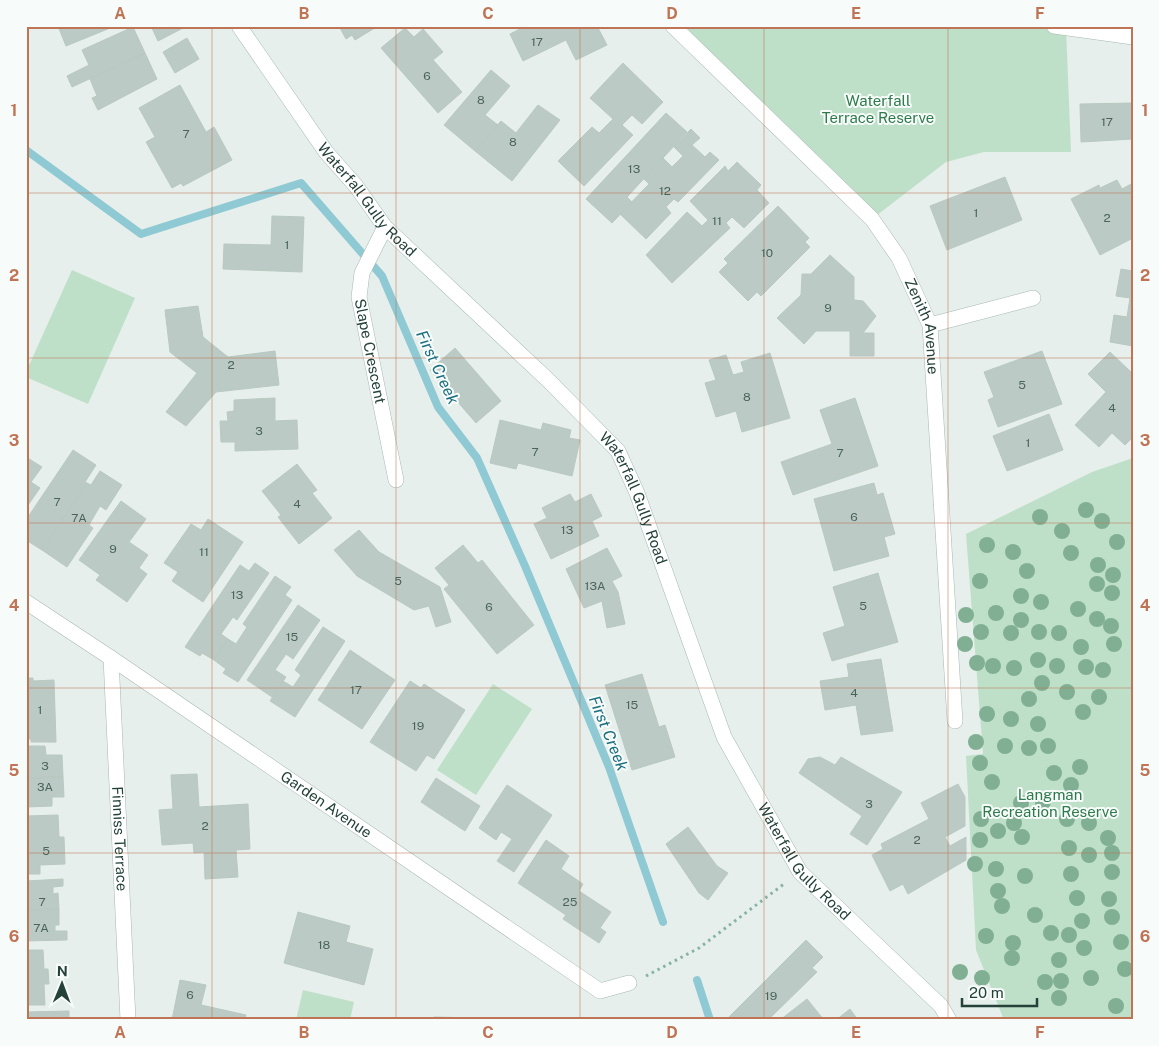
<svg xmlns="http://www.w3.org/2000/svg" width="1159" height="1046" viewBox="0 0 1159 1046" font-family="'Public Sans',sans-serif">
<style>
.green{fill:#bfe0c8}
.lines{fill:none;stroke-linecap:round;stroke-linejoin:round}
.stream{stroke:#8ec9d4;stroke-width:8}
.building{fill:#bbcac4;stroke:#b8c9c2}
.street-casing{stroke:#a8b8b2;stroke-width:16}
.secondary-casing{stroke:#a4bbb3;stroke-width:16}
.path{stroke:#86b3a5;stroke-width:3;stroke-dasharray:2.5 4;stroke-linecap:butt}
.street{stroke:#fff;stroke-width:15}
.secondary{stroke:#fff;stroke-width:15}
.tree{fill:#80af93}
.grid{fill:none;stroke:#c07456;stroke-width:1;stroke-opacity:0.55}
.labels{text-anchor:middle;stroke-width:4;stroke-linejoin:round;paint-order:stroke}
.number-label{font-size:12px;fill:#4a645c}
.park-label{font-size:15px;fill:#2d7a4b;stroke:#f7fbf9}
.street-label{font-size:15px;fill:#24423a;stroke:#f7fbf9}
.water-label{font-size:16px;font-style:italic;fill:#1c6f80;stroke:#f7fbf9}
.neatline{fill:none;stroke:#c07456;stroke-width:2}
.grid-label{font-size:16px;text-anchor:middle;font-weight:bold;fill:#c07456}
</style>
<rect width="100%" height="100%" fill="#e6efeb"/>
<!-- green -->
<path class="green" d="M 673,26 L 1054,26 L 1066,28 L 1071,152 L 984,152 L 946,162 L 872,219 Z
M 72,270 L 135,298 L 88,404 L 26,377 L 26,372 Z
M 1133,458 L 1133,1020 L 1004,1020 L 976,950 L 966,756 L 983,754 L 966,534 L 1092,472 Z
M 493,684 L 532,709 L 476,795 L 437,770 Z
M 303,990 L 354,1002 L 350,1020 L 296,1020 Z"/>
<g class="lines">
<!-- stream -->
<path class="stream" d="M 26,150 L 141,234 L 301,183 L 382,276 L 438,407 L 477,458 L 525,566 L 609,767 L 663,922
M 697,980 L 710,1020"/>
</g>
<!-- building -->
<path class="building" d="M 58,26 L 115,26 L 66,46 Z
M 151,26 L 183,26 L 183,28 L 158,41 Z
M 339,26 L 378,26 L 355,40 L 352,35 L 346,39 Z
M 526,26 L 580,26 L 582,30 L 590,26 L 597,26 L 607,45 L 576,60 L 566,40 L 523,61 L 510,34 Z
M 133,27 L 145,53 L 72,87 L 67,76 L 89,65 L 82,50 Z
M 405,28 L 414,37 L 423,29 L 443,52 L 433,60 L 462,92 L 438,113 L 381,48 Z
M 187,38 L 199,59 L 175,73 L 163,52 Z
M 145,53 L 157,79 L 98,110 L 92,98 L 97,96 L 90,79 Z
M 623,63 L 663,102 L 642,124 L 632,115 L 622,125 L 633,135 L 584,186 L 558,161 L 592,127 L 599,133 L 613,119 L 590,98 Z
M 491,70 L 510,86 L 485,115 L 498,125 L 475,151 L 444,125 Z
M 180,85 L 206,132 L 214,127 L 232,160 L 183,186 L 181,183 L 172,188 L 146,142 L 155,137 L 139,108 Z
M 1133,103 L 1133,139 L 1081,142 L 1080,104 Z
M 538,105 L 560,120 L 512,181 L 475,151 L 501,121 L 516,133 Z
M 666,113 L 687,132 L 627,197 L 632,202 L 612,223 L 586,199 Z
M 691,129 L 700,138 L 692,145 L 705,157 L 710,152 L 719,160 L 678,202 L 674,199 L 666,207 L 671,213 L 646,239 L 620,214 L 649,184 L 644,179 L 663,158 L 672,167 L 683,156 L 674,147 Z
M 737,162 L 761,185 L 757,190 L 769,203 L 744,228 L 732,217 L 726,223 L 730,228 L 672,283 L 646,255 L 687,212 L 702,226 L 708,220 L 690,201 L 725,166 L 728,171 Z
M 1005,177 L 1022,220 L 947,250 L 930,206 Z
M 1117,180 L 1122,189 L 1133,183 L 1133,238 L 1100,255 L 1071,199 L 1099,185 L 1100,188 Z
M 778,206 L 809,238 L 805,242 L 810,247 L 761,296 L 757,292 L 748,301 L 719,272 L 728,263 L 724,259 Z
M 272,216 L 304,217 L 302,272 L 223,269 L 224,244 L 271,245 Z
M 830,255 L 854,277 L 854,300 L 863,301 L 876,316 L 863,333 L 874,333 L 874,356 L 850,356 L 850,331 L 816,331 L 804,344 L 777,318 L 801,295 L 802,274 L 811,274 Z
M 1121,269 L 1133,271 L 1133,346 L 1110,342 L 1114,315 L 1127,317 L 1130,298 L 1116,296 Z
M 198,306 L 203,337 L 228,357 L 275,351 L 279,385 L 216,392 L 186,426 L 166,412 L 197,373 L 170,352 L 165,310 Z
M 455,348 L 501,401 L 476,423 L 430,370 Z
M 1042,351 L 1062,404 L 998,427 L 988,400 L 994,397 L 984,372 Z
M 1110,352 L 1133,374 L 1133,437 L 1125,445 L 1112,433 L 1099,447 L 1075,425 L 1106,392 L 1088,374 Z
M 770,353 L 790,418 L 742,432 L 736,411 L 716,417 L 705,383 L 716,380 L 709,360 L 726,355 L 733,375 L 744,372 L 741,362 Z
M 275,398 L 275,421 L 297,420 L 298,449 L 235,451 L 235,442 L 221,442 L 220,421 L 228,421 L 227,412 L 234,411 L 234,400 Z
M 855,398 L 878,466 L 793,495 L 781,462 L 832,444 L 820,410 Z
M 1049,414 L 1063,450 L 1007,471 L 993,436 Z
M 500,420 L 541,430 L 543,423 L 571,430 L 569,438 L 580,440 L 572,476 L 518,463 L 516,469 L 490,463 Z
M 73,450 L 96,465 L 85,482 L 87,483 L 42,550 L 26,540 L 26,520 Z
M 26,457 L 42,467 L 31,482 L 40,488 L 26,508 Z
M 297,464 L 317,490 L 312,493 L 332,518 L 299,544 L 278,517 L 281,515 L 262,491 Z
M 100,471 L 122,485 L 106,510 L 100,506 L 89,525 L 93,528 L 67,567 L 42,550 L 87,483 L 91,485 Z
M 874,483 L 877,495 L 883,493 L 895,534 L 884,537 L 889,556 L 834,571 L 814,499 Z
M 570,494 L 575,502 L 591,494 L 602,516 L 592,521 L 599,536 L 551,559 L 534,524 L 547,518 L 542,508 Z
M 121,501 L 146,519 L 129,542 L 148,555 L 139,568 L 147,574 L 127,602 L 96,580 L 100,575 L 79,560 Z
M 208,519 L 243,542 L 203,602 L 172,581 L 178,572 L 164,563 L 191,524 L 201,530 Z
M 359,530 L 379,552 L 440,587 L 451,622 L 436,627 L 429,606 L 414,610 L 357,576 L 334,550 Z
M 463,545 L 478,563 L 482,560 L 534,625 L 497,654 L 444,589 L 449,585 L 435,568 Z
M 607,548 L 622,576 L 612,581 L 618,592 L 625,624 L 607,628 L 602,601 L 584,608 L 566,569 Z
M 255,563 L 269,573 L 237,620 L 233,617 L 221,634 L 228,639 L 214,660 L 202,653 L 200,656 L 185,647 L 240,565 L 249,571 Z
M 878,573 L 898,642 L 832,661 L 823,633 L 845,626 L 833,587 Z
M 275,576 L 291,587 L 285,595 L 292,600 L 238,682 L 223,673 L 226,669 L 214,660 L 228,639 L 236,644 L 247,627 L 243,624 Z
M 298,605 L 320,620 L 293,659 L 286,654 L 275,670 L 286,677 L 272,697 L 247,680 Z
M 323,627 L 345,641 L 295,717 L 270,701 L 283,681 L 293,687 L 301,675 L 295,670 Z
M 350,650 L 395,680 L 362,729 L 318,700 Z
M 881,659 L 893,731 L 861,735 L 856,705 L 825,710 L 820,681 L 849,677 L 847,664 Z
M 642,674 L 659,727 L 665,725 L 675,757 L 632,770 L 605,685 Z
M 26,678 L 33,678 L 33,681 L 54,680 L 56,742 L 31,742 L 31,739 L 26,739 Z
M 410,681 L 421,688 L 424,684 L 465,710 L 434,759 L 427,755 L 416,771 L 370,742 Z
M 26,746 L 45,746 L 46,755 L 62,755 L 63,777 L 26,778 Z
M 820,757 L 835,765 L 841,757 L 902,792 L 867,845 L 850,834 L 862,816 L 799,773 L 808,759 Z
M 197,774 L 199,807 L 248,804 L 250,849 L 236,850 L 238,877 L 205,879 L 204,852 L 194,853 L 193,843 L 162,845 L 159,810 L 173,809 L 171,775 Z
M 63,777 L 64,797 L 52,797 L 52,806 L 26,807 L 26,778 Z
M 436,778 L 480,806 L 465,831 L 421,802 Z
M 958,784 L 965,797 L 965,826 L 945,837 L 950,846 L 966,837 L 966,860 L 908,894 L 903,884 L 890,891 L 872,855 L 883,849 L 881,844 L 929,819 L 921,803 Z
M 507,785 L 552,815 L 514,872 L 497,861 L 512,839 L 501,832 L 496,840 L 479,828 Z
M 58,815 L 59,837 L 64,837 L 65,864 L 40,865 L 40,874 L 26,874 L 26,816 Z
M 688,827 L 717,866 L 728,873 L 708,900 L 699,893 L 666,844 Z
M 546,840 L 569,856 L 561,869 L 583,884 L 579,891 L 611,912 L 600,928 L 606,932 L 599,943 L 563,919 L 566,915 L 518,883 Z
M 63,879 L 63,886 L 53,887 L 53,894 L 58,893 L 59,909 L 26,910 L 26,881 Z
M 59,909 L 59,925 L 55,925 L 55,931 L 67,931 L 67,940 L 26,941 L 26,923 L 29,923 L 29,910 Z
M 298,912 L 350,926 L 346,942 L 373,949 L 364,985 L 284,963 Z
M 806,940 L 823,957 L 812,968 L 817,972 L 768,1020 L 726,1020 Z
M 26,950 L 43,950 L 44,969 L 48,969 L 49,984 L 44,984 L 45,1005 L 26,1005 Z
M 180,980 L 206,985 L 201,1005 L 246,1015 L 245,1020 L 172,1020 Z
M 807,999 L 824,1020 L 780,1020 Z
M 850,1009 L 858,1020 L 836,1020 Z
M 69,1011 L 69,1020 L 26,1020 L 26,1012 Z
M 434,1017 L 474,1018 L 474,1020 L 434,1020 Z"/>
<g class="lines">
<defs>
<g id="street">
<path id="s1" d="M 673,26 L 872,219 L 899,258 L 930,325 L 955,721"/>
<path d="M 1054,26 L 1133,37"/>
<path id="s2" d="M 385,227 L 362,273 L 359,297 L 396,480"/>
<path d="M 930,325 L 1033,298"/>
<path id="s3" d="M 26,602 L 111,658 L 600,991 L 629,983"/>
<path id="s4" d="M 111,658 L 128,1020"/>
</g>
<g id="secondary">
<path id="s5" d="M 239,26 L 326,152 L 356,186 L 385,227 L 548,380 L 618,451 L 637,493 L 724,737 L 800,872 L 941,1006 L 949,1020"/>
</g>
</defs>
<!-- street casing -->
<use href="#street" class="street-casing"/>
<!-- secondary casing -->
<use href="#secondary" class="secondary-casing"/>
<!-- path -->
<path class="path" d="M 646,976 L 699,948 L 784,884"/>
<!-- street -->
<use href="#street" class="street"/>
<!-- secondary -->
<use href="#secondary" class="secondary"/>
</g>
<!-- trees -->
<g class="tree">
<circle cx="1086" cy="510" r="8"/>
<circle cx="1040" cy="517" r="8"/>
<circle cx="1102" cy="521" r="8"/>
<circle cx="1062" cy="531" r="8"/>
<circle cx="1117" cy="542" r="8"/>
<circle cx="987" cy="545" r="8"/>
<circle cx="1013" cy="552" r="8"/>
<circle cx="1071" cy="553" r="8"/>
<circle cx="1098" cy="565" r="8"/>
<circle cx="1027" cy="571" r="8"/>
<circle cx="1113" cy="575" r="8"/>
<circle cx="980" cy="581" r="8"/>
<circle cx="1097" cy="584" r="8"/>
<circle cx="1112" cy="593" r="8"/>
<circle cx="1021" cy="596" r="8"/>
<circle cx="1041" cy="602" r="8"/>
<circle cx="1078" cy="609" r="8"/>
<circle cx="996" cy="613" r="8"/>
<circle cx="966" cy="615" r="8"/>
<circle cx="1097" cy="619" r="8"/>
<circle cx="1021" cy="620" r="8"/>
<circle cx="1111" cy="626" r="8"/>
<circle cx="981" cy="632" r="8"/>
<circle cx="1039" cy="632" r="8"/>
<circle cx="1011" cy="633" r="8"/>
<circle cx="1059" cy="633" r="8"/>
<circle cx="965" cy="644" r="8"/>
<circle cx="1114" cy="644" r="8"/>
<circle cx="1081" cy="647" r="8"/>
<circle cx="1038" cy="660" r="8"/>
<circle cx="977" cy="663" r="8"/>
<circle cx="993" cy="666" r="8"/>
<circle cx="1057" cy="666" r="8"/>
<circle cx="1086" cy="667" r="8"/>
<circle cx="1014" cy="668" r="8"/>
<circle cx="1103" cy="670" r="8"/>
<circle cx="1042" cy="683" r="8"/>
<circle cx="1067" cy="692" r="8"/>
<circle cx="1099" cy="697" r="8"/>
<circle cx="1029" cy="699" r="8"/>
<circle cx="1083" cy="712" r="8"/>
<circle cx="987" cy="714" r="8"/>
<circle cx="1011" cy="719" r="8"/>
<circle cx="1038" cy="724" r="8"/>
<circle cx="976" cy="742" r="8"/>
<circle cx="1005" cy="746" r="8"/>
<circle cx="1048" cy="746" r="8"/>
<circle cx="1029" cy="748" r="8"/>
<circle cx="980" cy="763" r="8"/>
<circle cx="1080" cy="767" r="8"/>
<circle cx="1054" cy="773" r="8"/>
<circle cx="992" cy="782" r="8"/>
<circle cx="1071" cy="785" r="8"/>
<circle cx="1043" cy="802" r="8"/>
<circle cx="1021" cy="803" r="8"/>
<circle cx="981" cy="819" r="8"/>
<circle cx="1067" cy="819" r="8"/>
<circle cx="1014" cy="823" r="8"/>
<circle cx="1089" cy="823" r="8"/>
<circle cx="998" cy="831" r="8"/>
<circle cx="1022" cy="837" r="8"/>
<circle cx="1108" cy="838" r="8"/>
<circle cx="980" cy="840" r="8"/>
<circle cx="1069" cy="848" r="8"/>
<circle cx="1112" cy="853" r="8"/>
<circle cx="1089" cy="855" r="8"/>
<circle cx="975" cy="864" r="8"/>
<circle cx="996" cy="869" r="8"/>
<circle cx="1112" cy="872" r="8"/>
<circle cx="1071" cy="874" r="8"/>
<circle cx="1025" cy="876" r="8"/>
<circle cx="998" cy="891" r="8"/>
<circle cx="1077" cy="898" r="8"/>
<circle cx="1109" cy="899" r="8"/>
<circle cx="1002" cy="906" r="8"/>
<circle cx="1035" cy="915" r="8"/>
<circle cx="1112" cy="917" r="8"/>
<circle cx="1082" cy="921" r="8"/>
<circle cx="1051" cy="933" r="8"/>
<circle cx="1069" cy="935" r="8"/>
<circle cx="986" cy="936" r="8"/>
<circle cx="1121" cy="942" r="8"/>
<circle cx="1013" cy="943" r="8"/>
<circle cx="1084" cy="948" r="8"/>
<circle cx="1012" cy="958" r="8"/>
<circle cx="1059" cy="960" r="8"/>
<circle cx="1125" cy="969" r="8"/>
<circle cx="960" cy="972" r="8"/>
<circle cx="982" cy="978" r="8"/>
<circle cx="1091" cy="978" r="8"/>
<circle cx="1061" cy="981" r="8"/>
<circle cx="1045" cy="982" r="8"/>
<circle cx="1059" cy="998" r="8"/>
<circle cx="1116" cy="1006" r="8"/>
</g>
<!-- grid -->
<path class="grid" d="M 212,26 L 212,1020M 396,26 L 396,1020M 580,26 L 580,1020M 764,26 L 764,1020M 948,26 L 948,1020M 26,193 L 1133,193M 26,358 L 1133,358M 26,523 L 1133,523M 26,688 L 1133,688M 26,853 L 1133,853"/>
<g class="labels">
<!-- number labels -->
<g class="number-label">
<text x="537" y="46">17</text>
<text x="427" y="80">6</text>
<text x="481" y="104">8</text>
<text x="1107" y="126">17</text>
<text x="186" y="138">7</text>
<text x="513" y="146">8</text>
<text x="634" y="173">13</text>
<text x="665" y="195">12</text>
<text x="976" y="217">1</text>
<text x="1107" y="222">2</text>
<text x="717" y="225">11</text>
<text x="287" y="249">1</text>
<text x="767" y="257">10</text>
<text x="828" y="312">9</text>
<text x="231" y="369">2</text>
<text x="1022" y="389">5</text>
<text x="747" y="401">8</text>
<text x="1112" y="412">4</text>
<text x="259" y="435">3</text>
<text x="1028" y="447">1</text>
<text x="535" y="456">7</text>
<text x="840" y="457">7</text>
<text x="57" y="506">7</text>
<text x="297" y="508">4</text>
<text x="854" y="521">6</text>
<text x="79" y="522">7A</text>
<text x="567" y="534">13</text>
<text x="113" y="553">9</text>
<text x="204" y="556">11</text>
<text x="398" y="585">5</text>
<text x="595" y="590">13A</text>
<text x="237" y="599">13</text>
<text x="863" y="610">5</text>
<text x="489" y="611">6</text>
<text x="292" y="641">15</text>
<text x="356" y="694">17</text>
<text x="854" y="697">4</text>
<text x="632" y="709">15</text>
<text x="40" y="714">1</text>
<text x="418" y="730">19</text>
<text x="45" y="770">3</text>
<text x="45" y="791">3A</text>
<text x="869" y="808">3</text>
<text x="205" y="830">2</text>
<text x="917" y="844">2</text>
<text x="46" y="855">5</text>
<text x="42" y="906">7</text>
<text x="570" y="906">25</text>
<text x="41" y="932">7A</text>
<text x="324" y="949">18</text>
<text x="190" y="999">6</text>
<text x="771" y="1000">19</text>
</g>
<!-- park labels -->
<g class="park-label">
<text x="878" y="106">Waterfall<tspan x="878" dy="17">Terrace Reserve</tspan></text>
<text x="1050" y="800">Langman<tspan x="1050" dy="17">Recreation Reserve</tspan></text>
</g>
<!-- street labels -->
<g class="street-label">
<text dy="5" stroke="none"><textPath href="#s5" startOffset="216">Waterfall Gully Road</textPath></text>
<text dy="5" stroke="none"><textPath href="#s1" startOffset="398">Zenith Avenue</textPath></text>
<text dy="5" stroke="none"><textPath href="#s2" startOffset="131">Slape Crescent</textPath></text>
<text dy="5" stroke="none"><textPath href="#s5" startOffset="621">Waterfall Gully Road</textPath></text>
<text dy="5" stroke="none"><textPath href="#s3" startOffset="362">Garden Avenue</textPath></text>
<text dy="5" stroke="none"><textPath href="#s4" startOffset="181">Finniss Terrace</textPath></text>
<text dy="5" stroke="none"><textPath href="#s5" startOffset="1026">Waterfall Gully Road</textPath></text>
</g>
<!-- water labels -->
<g class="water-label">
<text transform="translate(438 367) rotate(65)" y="6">First Creek</text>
<text transform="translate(609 733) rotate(68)" y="6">First Creek</text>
</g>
</g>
<!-- border -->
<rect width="1159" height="1046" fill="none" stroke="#f7fbf9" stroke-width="55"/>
<!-- north arrow -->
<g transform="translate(62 984) rotate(1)" stroke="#f7fbf9" stroke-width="4" paint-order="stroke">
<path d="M0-4L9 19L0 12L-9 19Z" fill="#24423a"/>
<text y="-8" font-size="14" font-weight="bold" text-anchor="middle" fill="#24423a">N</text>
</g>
<!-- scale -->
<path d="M962 998v8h75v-8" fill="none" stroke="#24423a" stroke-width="2.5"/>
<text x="969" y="998" font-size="15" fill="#24423a" stroke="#f7fbf9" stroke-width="4" paint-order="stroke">20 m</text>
<rect x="28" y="28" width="1104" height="990" class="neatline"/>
<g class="grid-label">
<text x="120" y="19">A</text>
<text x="304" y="19">B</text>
<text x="488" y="19">C</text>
<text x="672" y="19">D</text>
<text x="856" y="19">E</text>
<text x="1040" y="19">F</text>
<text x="14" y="116">1</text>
<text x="1145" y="116">1</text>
<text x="14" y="281">2</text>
<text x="1145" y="281">2</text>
<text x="14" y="446">3</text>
<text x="1145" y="446">3</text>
<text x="14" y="611">4</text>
<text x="1145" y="611">4</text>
<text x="14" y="776">5</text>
<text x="1145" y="776">5</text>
<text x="14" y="942">6</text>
<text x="1145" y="942">6</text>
<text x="120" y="1038">A</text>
<text x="304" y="1038">B</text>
<text x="488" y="1038">C</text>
<text x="672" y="1038">D</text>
<text x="856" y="1038">E</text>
<text x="1040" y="1038">F</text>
</g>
</svg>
